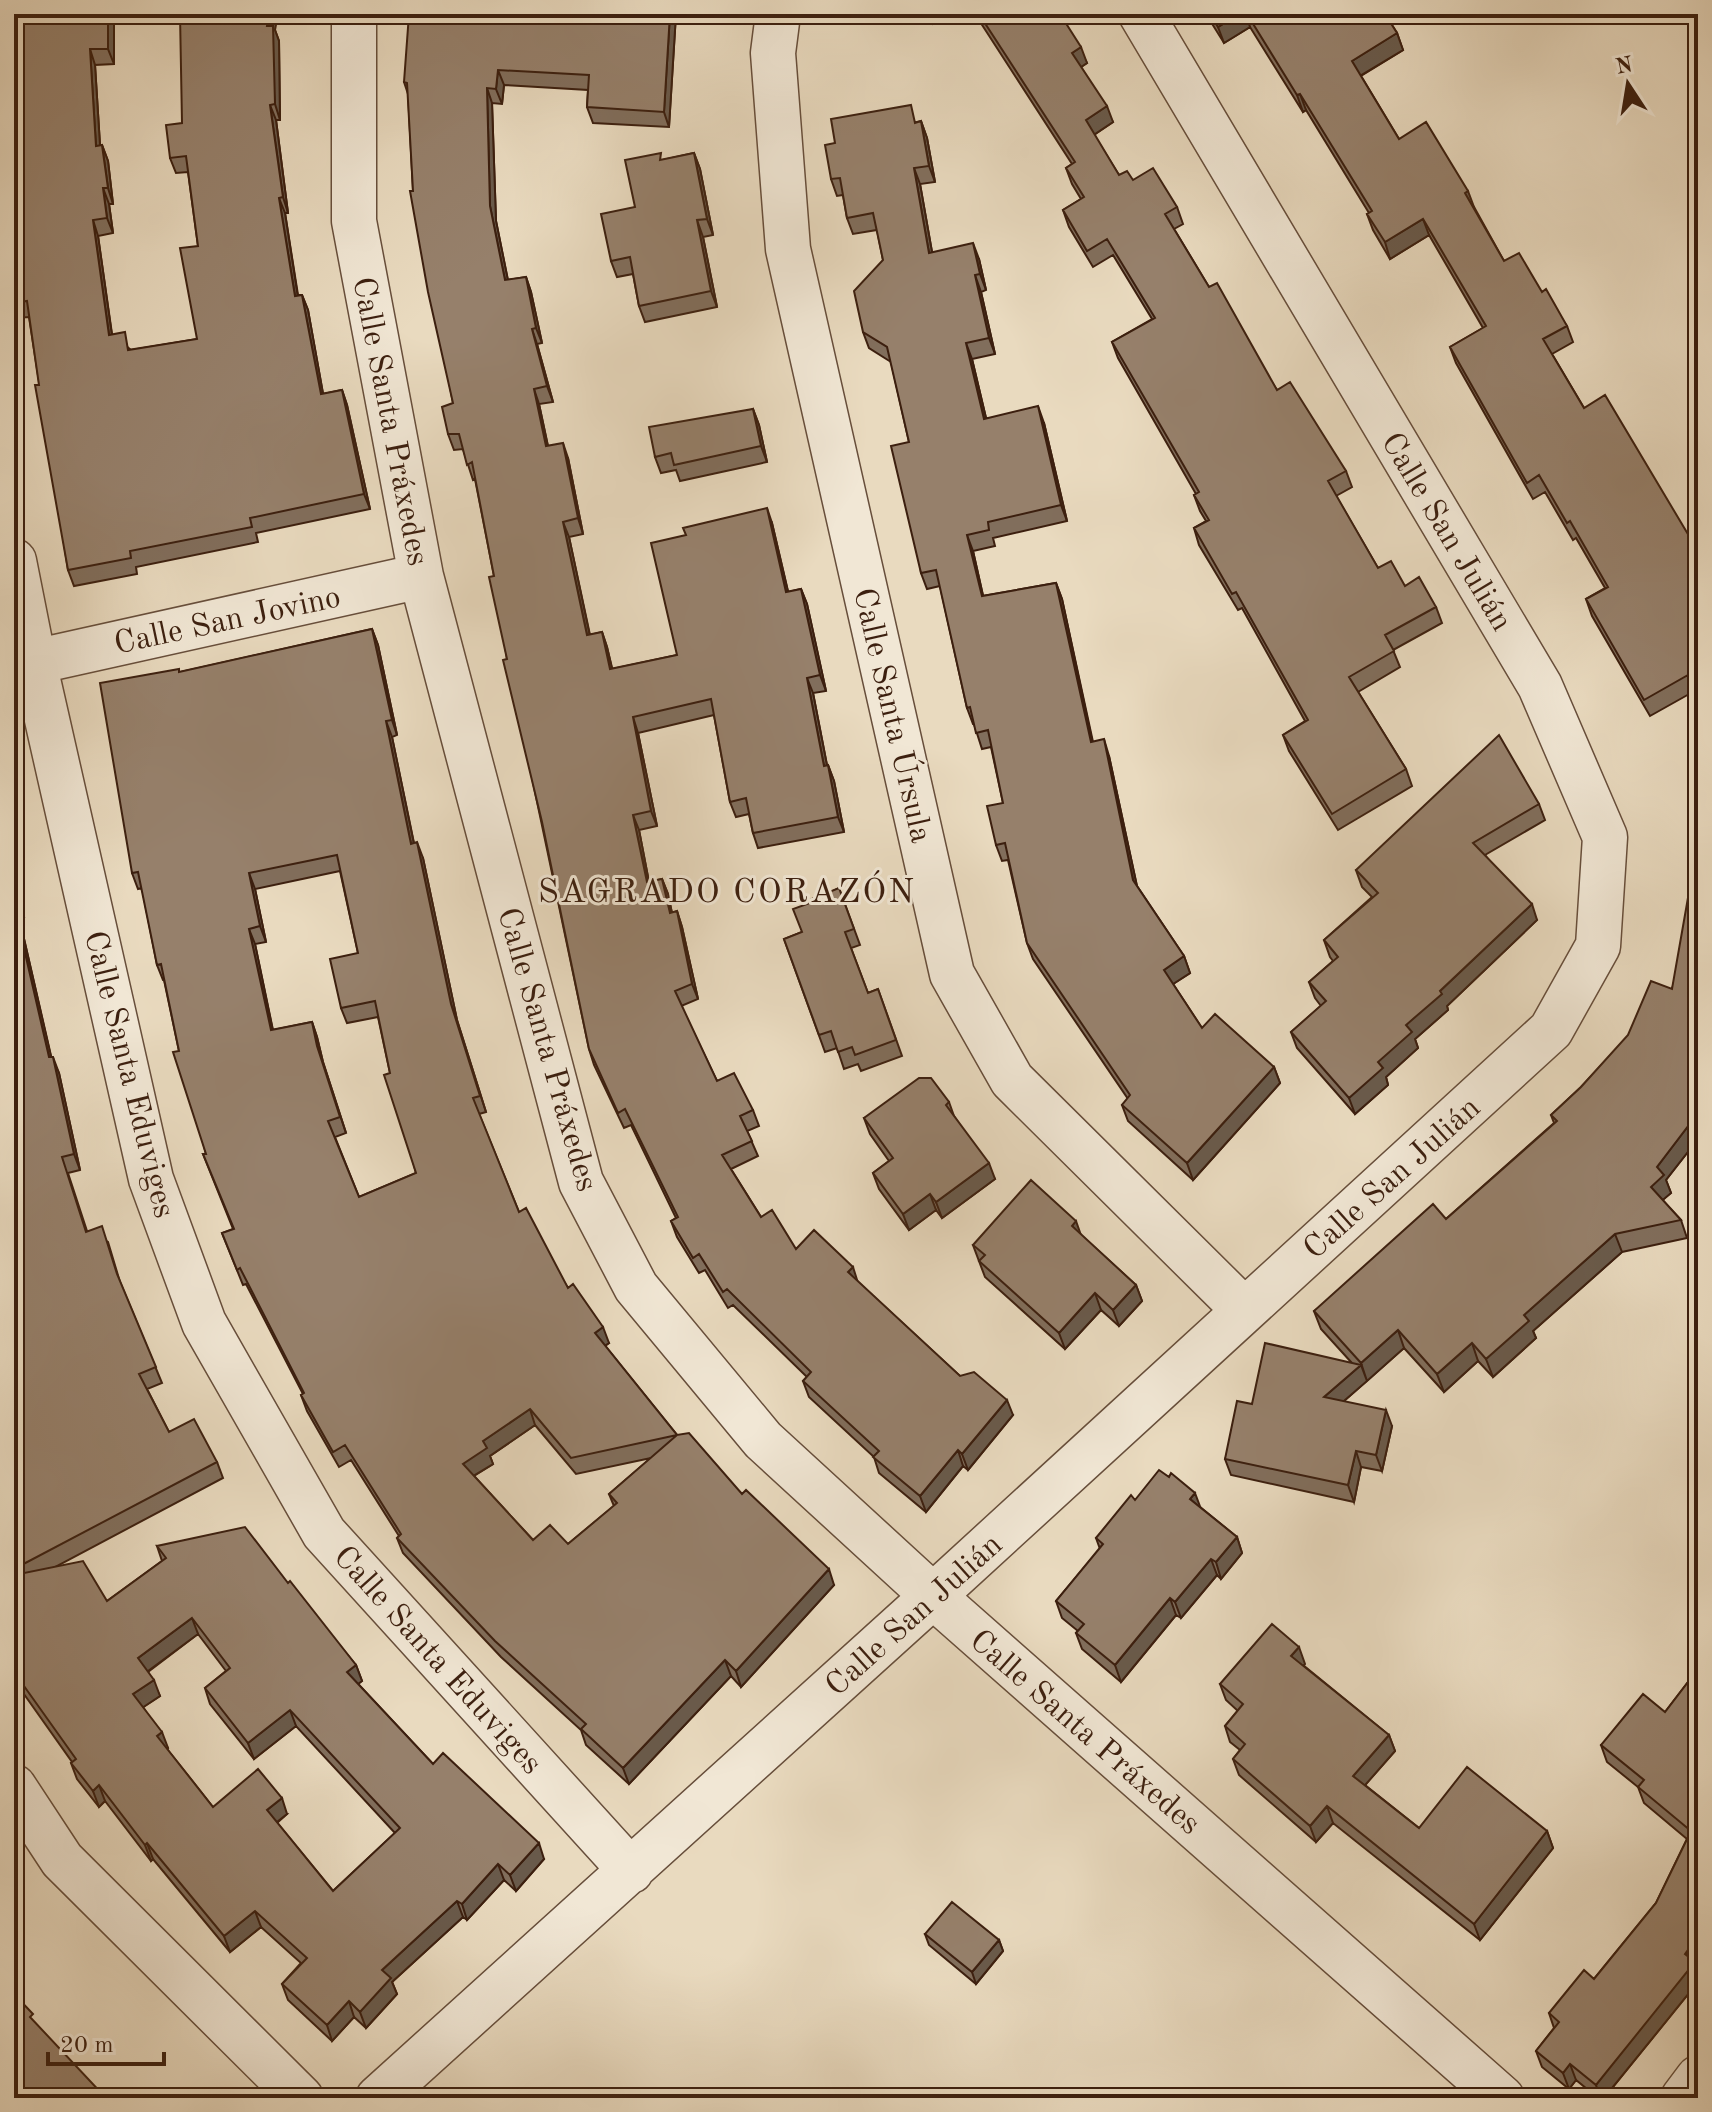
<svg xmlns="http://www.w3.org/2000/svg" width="1712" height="2112" viewBox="0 0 1712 2112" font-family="'Old Standard TT',serif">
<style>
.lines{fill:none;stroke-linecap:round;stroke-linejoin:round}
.street-casing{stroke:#674e3b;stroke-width:47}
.street{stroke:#f1e7d5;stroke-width:44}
.wall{fill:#816e5c;stroke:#3c1f0f;stroke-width:2;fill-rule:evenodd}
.shaded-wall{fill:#695a4b;stroke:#3c1f0f;stroke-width:2}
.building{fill:#96806b;stroke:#3c1f0f;stroke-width:2;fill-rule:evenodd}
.labels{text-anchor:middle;stroke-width:6;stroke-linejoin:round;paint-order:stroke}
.street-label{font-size:32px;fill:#3c1f0f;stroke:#f1e7d5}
.neighbourhood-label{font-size:34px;letter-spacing:2px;fill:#3c1f0f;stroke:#f1e7d5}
</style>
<rect width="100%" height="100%" fill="#e9dabf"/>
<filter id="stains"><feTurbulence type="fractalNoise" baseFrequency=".0025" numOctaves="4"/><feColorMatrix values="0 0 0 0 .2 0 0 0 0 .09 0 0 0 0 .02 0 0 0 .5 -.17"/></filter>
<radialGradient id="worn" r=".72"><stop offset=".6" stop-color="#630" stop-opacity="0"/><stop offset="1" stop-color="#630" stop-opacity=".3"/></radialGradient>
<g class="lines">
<defs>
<path id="street" d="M 354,14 L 354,221 L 421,576 L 581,1182 L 636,1287 L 763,1440 L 933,1596 L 1502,2098
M 778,14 L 773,53 L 788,249 L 952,974 L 1012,1080 L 1244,1310
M 14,561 L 34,662 L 151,1179 L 204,1323 L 324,1533 L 631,1871
M 34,662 L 421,576
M 14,1787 L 62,1860 L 301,2098
M 378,2098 L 933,1596 L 1551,1030 L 1598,946 L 1605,837 L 1540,686 L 1141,14
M 1683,2098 L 1698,2078"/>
</defs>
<!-- street casing -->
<use href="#street" class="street-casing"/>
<!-- street -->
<use href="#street" class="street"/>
</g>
<!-- wall -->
<path class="wall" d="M 14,14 L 126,14 L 126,19 L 114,19 L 114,64 L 95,65 L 100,145 L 102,145 L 108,161 L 113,204 L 109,204 L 113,233 L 98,236 L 112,334 L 131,350 L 197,339 L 198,246 L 188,172 L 176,173 L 170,158 L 182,123 L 275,30 L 279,41 L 280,120 L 276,120 L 288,213 L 285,213 L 298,295 L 302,295 L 308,310 L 323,394 L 342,390 L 347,405 L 370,509 L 256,533 L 258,542 L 136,567 L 137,574 L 74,586 L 68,570 L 29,317 L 17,318 L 14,309 Z
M 676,14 L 669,127 L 593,123 L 587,107 L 588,90 L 504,85 L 502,104 L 492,103 L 496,221 L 508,280 L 526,277 L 531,292 L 542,343 L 537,344 L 553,402 L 539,404 L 548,446 L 568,458 L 583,534 L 569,537 L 590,635 L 602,632 L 607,647 L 612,669 L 677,655 L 772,523 L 788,592 L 801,589 L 807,604 L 826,691 L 813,693 L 827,765 L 828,765 L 834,781 L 844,832 L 758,848 L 753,833 L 749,814 L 736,817 L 730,802 L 714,715 L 638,733 L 657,826 L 639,830 L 649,882 L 662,879 L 668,894 L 672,913 L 677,911 L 682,927 L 698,999 L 681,1006 L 717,1081 L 753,1110 L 759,1126 L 747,1131 L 758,1156 L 731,1169 L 761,1217 L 796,1249 L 858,1282 L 960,1376 L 1013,1415 L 968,1470 L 963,1466 L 926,1512 L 879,1473 L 874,1457 L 809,1397 L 803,1381 L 807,1377 L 733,1305 L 728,1308 L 705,1270 L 699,1273 L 677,1237 L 671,1221 L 676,1218 L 631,1125 L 624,1128 L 594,1065 L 589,1049 L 507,659 L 494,576 L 475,479 L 473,480 L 463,449 L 454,450 L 448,434 L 453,403 L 413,191 L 408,94 L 404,82 L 524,19 L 591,23 Z
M 927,14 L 951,14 L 933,24 Z
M 975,14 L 1060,14 L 1087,63 L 1081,67 L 1113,122 L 1094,135 L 1119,175 L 1133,180 L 1177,207 L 1183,224 L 1174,229 L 1209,287 L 1277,390 L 1346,471 L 1352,487 L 1336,496 L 1378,568 L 1436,607 L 1442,623 L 1393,650 L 1400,667 L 1358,692 L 1406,769 L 1412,786 L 1338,830 L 1289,751 L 1283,735 L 1305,721 L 1242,608 L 1238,610 L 1199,545 L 1194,528 L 1206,521 L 1200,511 L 1194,495 L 1196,494 L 1118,358 L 1112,342 L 1152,319 L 1113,255 L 1093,267 L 1069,227 L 1063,210 L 1081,199 L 1072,184 L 1066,168 L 1072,164 Z
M 1206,14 L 1385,14 L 1397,33 L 1403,50 L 1361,76 L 1399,139 L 1474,207 L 1504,261 L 1542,292 L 1567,326 L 1573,342 L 1552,354 L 1584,408 L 1698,551 L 1691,693 L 1650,716 L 1592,616 L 1586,599 L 1605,588 L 1576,538 L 1573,540 L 1545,492 L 1533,499 L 1456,363 L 1450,347 L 1483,328 L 1429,235 L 1390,259 L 1373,230 L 1367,214 L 1369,213 L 1306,110 L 1303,112 L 1250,27 L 1224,43 Z
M 921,121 L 927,138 L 935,182 L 920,184 L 932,252 L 979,259 L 986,290 L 981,292 L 995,354 L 972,359 L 986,418 L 1044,423 L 1067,521 L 993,538 L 995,546 L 973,551 L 983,596 L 1056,583 L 1062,599 L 1093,742 L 1109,756 L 1137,886 L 1184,956 L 1190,973 L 1173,984 L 1202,1028 L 1274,1067 L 1280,1083 L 1193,1180 L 1128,1121 L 1122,1105 L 1128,1099 L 1033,959 L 1027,943 L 1008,860 L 1002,861 L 996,845 L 1003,803 L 991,747 L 982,749 L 974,724 L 973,724 L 967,708 L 940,586 L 927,589 L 921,573 L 909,442 L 891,362 L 869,348 L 863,332 L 883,260 L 877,230 L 853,234 L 847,218 L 843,195 L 837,196 L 831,179 L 835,143 Z
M 694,153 L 700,169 L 713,235 L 703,237 L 717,307 L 645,322 L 639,306 L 633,274 L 617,277 L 611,261 L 635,207 L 663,160 Z
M 753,409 L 759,425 L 767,462 L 680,481 L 676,470 L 661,473 L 655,457 Z
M 372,629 L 378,645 L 397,735 L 392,737 L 414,843 L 423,858 L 457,1020 L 486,1112 L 479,1114 L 519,1212 L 568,1288 L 609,1343 L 605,1346 L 677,1435 L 742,1494 L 834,1585 L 741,1687 L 731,1676 L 629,1784 L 586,1745 L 581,1730 L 501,1657 L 403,1553 L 397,1538 L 399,1536 L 351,1460 L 339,1467 L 307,1411 L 301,1395 L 303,1394 L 246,1284 L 243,1285 L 222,1233 L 233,1229 L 203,1154 L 206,1154 L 179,1051 L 164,980 L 163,980 L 157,965 L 142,888 L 138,889 L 132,873 L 180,672 ZM 340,871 L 358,953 L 341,1008 L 347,1023 L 378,1017 L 390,1073 L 416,1173 L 359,1197 L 335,1137 L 346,1133 L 323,1062 L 317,1037 L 312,1022 L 273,1030 L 255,944 L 266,942 L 255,889 ZM 535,1425 L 576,1474 L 651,1458 L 609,1494 L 614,1506 L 568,1544 L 533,1540 L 474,1476 L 493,1464 L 490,1456 Z
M 1539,804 L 1545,820 L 1485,855 L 1537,920 L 1447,1006 L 1448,1010 L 1415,1039 L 1418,1048 L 1386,1077 L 1388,1085 L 1355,1114 L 1297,1048 L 1291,1032 L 1321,1006 L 1315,998 L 1309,982 L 1333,961 L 1330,957 L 1324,940 L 1372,897 L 1362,887 L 1356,870 Z
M 14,872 L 24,917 L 19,917 L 51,1057 L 59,1073 L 80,1170 L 68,1173 L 87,1231 L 108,1242 L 120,1282 L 162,1383 L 147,1389 L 169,1432 L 217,1462 L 223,1478 L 55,1567 L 107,1601 L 162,1561 L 157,1546 L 288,1583 L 356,1665 L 362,1681 L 358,1684 L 433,1764 L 544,1859 L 516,1891 L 504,1880 L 467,1920 L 463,1917 L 392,1982 L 397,1994 L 366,2028 L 354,2017 L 332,2041 L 288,2000 L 282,1984 L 301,1963 L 261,1927 L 230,1952 L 153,1859 L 151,1861 L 105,1801 L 99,1807 L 77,1779 L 71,1763 L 72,1762 L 14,1680 ZM 198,1634 L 226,1671 L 205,1688 L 210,1704 L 254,1759 L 296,1726 L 395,1833 L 333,1891 L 277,1823 L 287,1814 L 213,1807 L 167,1749 L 168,1748 L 143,1707 L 160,1696 L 148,1672 Z
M 839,888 L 860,945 L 851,948 L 868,993 L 878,989 L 902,1056 L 861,1071 L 858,1064 L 844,1069 L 837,1048 L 825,1052 L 784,939 L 802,932 L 810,903 Z
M 1698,894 L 1698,1139 L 1666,1180 L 1671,1193 L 1662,1200 L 1681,1220 L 1687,1238 L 1622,1252 L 1533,1331 L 1536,1338 L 1493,1377 L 1478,1361 L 1444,1392 L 1404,1348 L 1344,1401 L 1392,1426 L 1382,1471 L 1361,1467 L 1354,1502 L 1231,1475 L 1225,1459 L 1252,1404 L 1351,1362 L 1321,1329 L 1314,1311 L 1446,1219 L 1554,1123 L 1551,1115 L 1581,1087 L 1672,989 Z
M 949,1102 L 954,1116 L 995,1179 L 942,1218 L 936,1210 L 909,1230 L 879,1189 L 873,1173 L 889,1161 L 870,1134 L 864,1118 Z
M 1081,1235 L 1136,1285 L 1142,1301 L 1119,1326 L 1101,1310 L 1065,1349 L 985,1277 L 973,1245 Z
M 1135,1500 L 1200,1507 L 1237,1537 L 1242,1553 L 1221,1579 L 1217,1575 L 1181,1618 L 1176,1615 L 1121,1682 L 1082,1649 L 1076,1633 L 1078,1631 L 1062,1618 L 1056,1601 L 1100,1549 L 1096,1538 Z
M 1305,1664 L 1303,1665 L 1389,1735 L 1395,1751 L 1365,1785 L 1419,1828 L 1547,1831 L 1553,1848 L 1480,1940 L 1333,1823 L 1316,1842 L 1239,1775 L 1233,1759 L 1240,1750 L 1230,1742 L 1225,1726 L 1238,1711 L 1226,1700 L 1220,1684 Z
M 1698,1669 L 1698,1960 L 1696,1963 L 1698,1970 L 1698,1982 L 1604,2098 L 1598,2098 L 1576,2080 L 1569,2089 L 1542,2067 L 1536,2051 L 1554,2028 L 1549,2013 L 1594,1979 L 1656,1903 L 1687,1839 L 1644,1803 L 1638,1787 L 1607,1762 L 1601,1745 L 1665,1712 Z
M 925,1934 L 999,1940 L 1003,1951 L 976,1984 L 929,1945 Z"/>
<!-- shaded-wall -->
<path class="shaded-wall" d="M 108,14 L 112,14 L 114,19 L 114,64 L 108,49 Z
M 269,14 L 278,14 L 275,30 L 279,41 L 280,120 L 275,104 L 267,26 Z
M 518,14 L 524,14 L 523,34 L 518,18 Z
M 670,14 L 676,14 L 669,127 L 664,112 Z
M 1239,14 L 1246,14 L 1250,27 L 1224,43 L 1218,27 Z
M 1397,33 L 1403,50 L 1358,77 L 1352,61 Z
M 1081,47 L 1087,63 L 1078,69 L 1072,53 Z
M 90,49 L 95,65 L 101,161 L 96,146 Z
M 498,70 L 504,85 L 502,104 L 496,89 Z
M 487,88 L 492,103 L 496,221 L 511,296 L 505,280 L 490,206 Z
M 1300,94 L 1306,110 L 1303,112 L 1297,95 Z
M 270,105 L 276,120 L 288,213 L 283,197 Z
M 1107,106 L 1113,122 L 1092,136 L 1086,120 Z
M 921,121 L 927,138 L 935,182 L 929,166 Z
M 102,145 L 108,161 L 113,204 L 108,188 Z
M 694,153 L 700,169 L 713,235 L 707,219 Z
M 914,168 L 920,184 L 935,269 L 929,253 Z
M 103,188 L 109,204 L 113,233 L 107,218 Z
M 1468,191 L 1474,207 L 1471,209 L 1465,193 Z
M 279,198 L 285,213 L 300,311 L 295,296 Z
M 1423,219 L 1429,235 L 1390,259 L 1385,242 Z
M 93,220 L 98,236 L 114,350 L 109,335 Z
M 697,220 L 703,237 L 717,307 L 711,291 Z
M 973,243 L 979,259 L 986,290 L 980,274 Z
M 975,275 L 981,292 L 995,354 L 989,338 Z
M 526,277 L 531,292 L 542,343 L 536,328 Z
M 302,295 L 308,310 L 326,410 L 321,394 Z
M 532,329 L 537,344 L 553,402 L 547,386 Z
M 966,343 L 972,359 L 990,435 L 984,419 Z
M 534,389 L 539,404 L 551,461 L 546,446 Z
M 342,390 L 347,405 L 370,509 L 364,494 Z
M 1038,406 L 1044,423 L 1067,521 L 1061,505 Z
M 753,409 L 759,425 L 767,462 L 761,446 Z
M 563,443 L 568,458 L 583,534 L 578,518 Z
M 767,508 L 772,523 L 792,608 L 786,592 Z
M 563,522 L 569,537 L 593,651 L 587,635 Z
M 967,535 L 973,551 L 987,613 L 982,596 Z
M 1056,583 L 1062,599 L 1096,759 L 1091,742 Z
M 801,589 L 807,604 L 826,691 L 820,675 Z
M 372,629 L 378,645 L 397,735 L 392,720 Z
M 602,632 L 607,647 L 616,684 L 610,669 Z
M 807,678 L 813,693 L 830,781 L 824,766 Z
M 633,717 L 638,733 L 657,826 L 651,811 Z
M 386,721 L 392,737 L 417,859 L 411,844 Z
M 1104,739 L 1109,756 L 1139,896 L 1133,880 Z
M 828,765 L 834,781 L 844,832 L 838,817 Z
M 633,815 L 639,830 L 652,898 L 647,882 Z
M 417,842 L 423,858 L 457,1020 L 486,1112 L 451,1004 Z
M 14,872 L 24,917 L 18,901 L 14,883 Z
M 249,873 L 255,889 L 266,942 L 260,926 Z
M 662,879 L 668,894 L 675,928 L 670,913 Z
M 14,904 L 19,917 L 55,1073 L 49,1057 Z
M 1532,904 L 1537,920 L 1447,1006 L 1448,1010 L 1415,1039 L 1418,1048 L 1386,1077 L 1388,1085 L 1355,1114 L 1349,1098 L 1406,1025 L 1440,991 Z
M 677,911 L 682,927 L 698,999 L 692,984 Z
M 249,929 L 255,944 L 276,1046 L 271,1030 Z
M 1184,956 L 1190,973 L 1170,986 L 1164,970 Z
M 312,1022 L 317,1037 L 323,1062 L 346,1133 L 317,1046 Z
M 53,1057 L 59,1073 L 80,1170 L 74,1154 Z
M 1274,1067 L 1280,1083 L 1193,1180 L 1187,1163 Z
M 1698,1113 L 1698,1139 L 1666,1180 L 1671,1193 L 1657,1205 L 1651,1187 L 1657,1167 Z
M 989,1163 L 995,1179 L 942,1218 L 936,1202 Z
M 930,1194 L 936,1210 L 909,1230 L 903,1214 Z
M 1076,1221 L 1082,1238 L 1072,1226 Z
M 1615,1234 L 1622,1252 L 1533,1331 L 1536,1338 L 1493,1377 L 1486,1359 L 1524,1315 Z
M 853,1267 L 858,1283 L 848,1272 Z
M 1136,1285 L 1142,1301 L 1119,1326 L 1113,1310 Z
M 1095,1293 L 1101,1310 L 1065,1349 L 1059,1333 Z
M 603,1327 L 609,1343 L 600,1349 L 595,1333 Z
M 1398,1330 L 1404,1348 L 1367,1381 L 1361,1363 Z
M 1472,1343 L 1478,1361 L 1444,1392 L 1437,1374 Z
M 1361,1365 L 1367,1381 L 1330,1413 L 1324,1397 Z
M 1007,1400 L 1013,1415 L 968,1470 L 962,1454 Z
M 530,1409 L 535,1425 L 490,1456 L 493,1464 L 468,1479 L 463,1464 L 483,1441 Z
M 1386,1410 L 1392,1426 L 1382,1471 L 1376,1455 Z
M 958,1450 L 963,1466 L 926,1512 L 920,1496 Z
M 1356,1451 L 1361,1467 L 1354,1502 L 1348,1485 Z
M 1195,1493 L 1201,1509 L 1190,1499 Z
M 1237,1537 L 1242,1553 L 1221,1579 L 1216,1562 Z
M 1211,1559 L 1217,1575 L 1181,1618 L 1175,1602 Z
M 829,1569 L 834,1585 L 741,1687 L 736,1671 Z
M 1170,1598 L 1176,1615 L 1121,1682 L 1115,1665 Z
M 192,1618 L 198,1634 L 144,1674 L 138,1658 Z
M 1299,1647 L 1305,1664 L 1297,1672 L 1291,1656 Z
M 725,1660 L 731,1676 L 629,1784 L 623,1768 Z
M 356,1665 L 362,1681 L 353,1688 L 347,1672 Z
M 154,1680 L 160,1696 L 139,1710 L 133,1694 Z
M 290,1710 L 296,1726 L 254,1759 L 248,1743 Z
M 162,1732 L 168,1748 L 163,1752 L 157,1736 Z
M 1389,1735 L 1395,1751 L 1359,1792 L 1353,1776 Z
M 99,1785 L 105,1801 L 99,1807 L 93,1791 Z
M 282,1798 L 287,1814 L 272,1826 L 267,1810 Z
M 1327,1806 L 1333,1823 L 1316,1842 L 1310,1826 Z
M 1547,1831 L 1553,1848 L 1480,1940 L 1474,1924 Z
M 147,1843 L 153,1859 L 151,1861 L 145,1845 Z
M 539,1843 L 544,1859 L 516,1891 L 510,1875 Z
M 498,1864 L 504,1880 L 467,1920 L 462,1904 Z
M 457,1901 L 463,1917 L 392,1982 L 397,1994 L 366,2028 L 360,2012 L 382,1970 Z
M 255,1911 L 261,1927 L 230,1952 L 224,1936 Z
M 1698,1936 L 1698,1960 L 1696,1963 L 1698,1970 L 1698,1982 L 1604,2098 L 1600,2098 L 1596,2085 Z
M 999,1940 L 1003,1951 L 976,1984 L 972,1972 Z
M 349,2001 L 354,2017 L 332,2041 L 327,2025 Z
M 1570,2064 L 1576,2080 L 1569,2089 L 1563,2073 Z"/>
<!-- building -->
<path class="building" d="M 14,14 L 108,14 L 108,49 L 90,49 L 96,146 L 102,145 L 108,188 L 103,188 L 107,218 L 93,220 L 109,335 L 125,332 L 128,350 L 197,339 L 180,248 L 198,246 L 186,156 L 170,158 L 166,125 L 182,123 L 180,14 L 269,14 L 267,26 L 273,26 L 275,104 L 270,105 L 283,197 L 279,198 L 295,296 L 302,295 L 321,394 L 342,390 L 364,494 L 250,518 L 252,527 L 130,551 L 131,558 L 68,570 L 35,385 L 39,385 L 27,301 L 14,303 Z
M 409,14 L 518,14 L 518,18 L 591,23 L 591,14 L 670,14 L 664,112 L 587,107 L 589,75 L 498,70 L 496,89 L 487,88 L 490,206 L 505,280 L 526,277 L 536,328 L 532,329 L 547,386 L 534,389 L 546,446 L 563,443 L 578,518 L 563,522 L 587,635 L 602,632 L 610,669 L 677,655 L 651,543 L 686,535 L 683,528 L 767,508 L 786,592 L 801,589 L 820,675 L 807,678 L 824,766 L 828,765 L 838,817 L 753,833 L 746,798 L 730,802 L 711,699 L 633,717 L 651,811 L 633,815 L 647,882 L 662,879 L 670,913 L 677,911 L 692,984 L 675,991 L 717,1081 L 734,1073 L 753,1110 L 740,1116 L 752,1141 L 722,1155 L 761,1217 L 772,1210 L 796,1249 L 814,1230 L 853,1267 L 848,1272 L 960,1376 L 974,1372 L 1007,1400 L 962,1454 L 958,1450 L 920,1496 L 873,1457 L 879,1451 L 803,1381 L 811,1372 L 727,1289 L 723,1292 L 699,1254 L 693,1258 L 671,1221 L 678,1217 L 625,1109 L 618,1113 L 589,1049 L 542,822 L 503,660 L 507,659 L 489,577 L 494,576 L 472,462 L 467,465 L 459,434 L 448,434 L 442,407 L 453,403 L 428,292 L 410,191 L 413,191 L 407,83 L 404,82 Z
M 979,14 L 1060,14 L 1081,47 L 1072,53 L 1107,106 L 1086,120 L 1119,175 L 1127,171 L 1133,180 L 1153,168 L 1177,207 L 1165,214 L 1209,287 L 1217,283 L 1277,390 L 1290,382 L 1346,471 L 1328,481 L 1378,568 L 1391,561 L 1405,586 L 1419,577 L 1436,607 L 1385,635 L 1394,651 L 1349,677 L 1406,769 L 1332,814 L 1283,735 L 1308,720 L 1236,592 L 1232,594 L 1194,528 L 1209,520 L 1194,495 L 1199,492 L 1112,342 L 1155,318 L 1107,239 L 1087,251 L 1063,210 L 1084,197 L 1066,168 L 1075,162 Z
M 1210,14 L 1239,14 L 1218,27 Z
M 1247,14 L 1385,14 L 1397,33 L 1352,61 L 1399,139 L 1426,122 L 1468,191 L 1465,193 L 1504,261 L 1519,253 L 1542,292 L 1546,289 L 1567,326 L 1543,339 L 1584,408 L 1605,395 L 1698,551 L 1698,726 L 1688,675 L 1644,700 L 1586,599 L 1608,587 L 1570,521 L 1567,523 L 1539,475 L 1527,483 L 1450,347 L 1486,326 L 1423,219 L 1385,242 L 1367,214 L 1372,211 L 1300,94 L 1297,95 Z
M 911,105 L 915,123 L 921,121 L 929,166 L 914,168 L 929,253 L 973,243 L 980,274 L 975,275 L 989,338 L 966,343 L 984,419 L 1038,406 L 1061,505 L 988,522 L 989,530 L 967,535 L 982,596 L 1056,583 L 1091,742 L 1104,739 L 1133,880 L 1184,956 L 1164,970 L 1202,1028 L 1215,1014 L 1274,1067 L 1187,1163 L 1122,1105 L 1130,1095 L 1027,943 L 1005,843 L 996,845 L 987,806 L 1003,803 L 988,730 L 976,733 L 970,707 L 967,708 L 936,570 L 921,573 L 891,446 L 909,442 L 887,347 L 863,332 L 854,291 L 883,260 L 873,213 L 847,218 L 840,178 L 831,179 L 825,145 L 835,143 L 831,119 Z
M 661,153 L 660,160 L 694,153 L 707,219 L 697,220 L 711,291 L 639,306 L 630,257 L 611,261 L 601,214 L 635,207 L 625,160 Z
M 753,409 L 761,446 L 674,465 L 671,453 L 655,457 L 649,427 Z
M 372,629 L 392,720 L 386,721 L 411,844 L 417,842 L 451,1004 L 480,1096 L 473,1098 L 519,1212 L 526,1208 L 568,1288 L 573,1284 L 603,1327 L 595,1333 L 677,1435 L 689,1433 L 742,1494 L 746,1490 L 829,1569 L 736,1671 L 725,1660 L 623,1768 L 581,1729 L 586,1724 L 495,1641 L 397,1538 L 401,1534 L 345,1445 L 333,1452 L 301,1395 L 304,1393 L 240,1268 L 237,1270 L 222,1233 L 234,1229 L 203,1154 L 206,1154 L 173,1052 L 179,1051 L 161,964 L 157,965 L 138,872 L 132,873 L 100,683 L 179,669 L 179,672 ZM 337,855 L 358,953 L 330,959 L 341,1008 L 375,1001 L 390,1073 L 384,1075 L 416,1173 L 359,1197 L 328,1121 L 340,1117 L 317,1046 L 312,1022 L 271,1030 L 249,929 L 260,926 L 249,873 ZM 530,1409 L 571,1458 L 677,1435 L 609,1494 L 617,1503 L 568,1544 L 550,1525 L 533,1540 L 463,1464 L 487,1448 L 483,1441 Z
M 1499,735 L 1539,804 L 1473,843 L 1532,904 L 1440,991 L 1442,994 L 1406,1025 L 1412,1032 L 1378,1062 L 1383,1068 L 1349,1098 L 1291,1032 L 1326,1001 L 1309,982 L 1338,957 L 1324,940 L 1378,893 L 1356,870 Z
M 14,883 L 18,901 L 14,901 Z
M 839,888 L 854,929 L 845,932 L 868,993 L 878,989 L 896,1040 L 855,1055 L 852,1047 L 838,1052 L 831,1031 L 819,1035 L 784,939 L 802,932 L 793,909 L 810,903 L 809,900 Z
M 1689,892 L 1698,894 L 1698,1113 L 1657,1167 L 1664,1175 L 1651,1187 L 1681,1220 L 1615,1234 L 1524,1315 L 1529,1321 L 1486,1359 L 1472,1343 L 1437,1374 L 1398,1330 L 1361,1363 L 1314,1311 L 1433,1204 L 1446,1219 L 1557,1121 L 1551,1115 L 1581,1087 L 1628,1035 L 1651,981 L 1672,989 Z
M 14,905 L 49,1057 L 53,1057 L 74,1154 L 62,1157 L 86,1232 L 102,1226 L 117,1274 L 156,1367 L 139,1374 L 169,1432 L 194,1419 L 217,1462 L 14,1569 Z
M 919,1078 L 931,1078 L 949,1102 L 946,1105 L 989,1163 L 936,1202 L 930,1194 L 903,1214 L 873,1173 L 893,1158 L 864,1118 Z
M 1031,1180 L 1076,1221 L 1072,1226 L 1136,1285 L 1113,1310 L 1095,1293 L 1059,1333 L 979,1261 L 985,1255 L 973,1245 Z
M 1265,1343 L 1361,1365 L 1324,1397 L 1386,1410 L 1376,1455 L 1356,1451 L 1348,1485 L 1225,1459 L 1237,1401 L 1252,1404 Z
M 1159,1470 L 1169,1477 L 1171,1473 L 1195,1493 L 1190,1499 L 1237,1537 L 1216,1562 L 1211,1559 L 1175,1602 L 1170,1598 L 1115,1665 L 1076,1633 L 1084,1624 L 1056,1601 L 1103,1544 L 1096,1538 L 1131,1495 L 1135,1500 Z
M 245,1527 L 288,1583 L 290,1581 L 356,1665 L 347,1672 L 433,1764 L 443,1753 L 539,1843 L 510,1875 L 498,1864 L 462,1904 L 457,1901 L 382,1970 L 391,1978 L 360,2012 L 349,2001 L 327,2025 L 282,1984 L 307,1958 L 255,1911 L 224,1936 L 147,1843 L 145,1845 L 99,1785 L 93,1791 L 71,1763 L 76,1759 L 14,1672 L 14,1575 L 83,1561 L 107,1601 L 166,1558 L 157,1546 ZM 192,1618 L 230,1668 L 205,1688 L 248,1743 L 290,1710 L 400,1828 L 333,1891 L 267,1810 L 282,1798 L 258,1769 L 213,1807 L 157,1736 L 162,1732 L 133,1694 L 154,1680 L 138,1658 Z
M 1272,1624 L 1299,1647 L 1291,1656 L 1389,1735 L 1353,1776 L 1419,1828 L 1467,1767 L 1547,1831 L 1474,1924 L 1327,1806 L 1310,1826 L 1233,1759 L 1245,1744 L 1225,1726 L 1243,1704 L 1220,1684 Z
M 1698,1669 L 1698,1936 L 1685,1954 L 1695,1962 L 1596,2085 L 1570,2064 L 1563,2073 L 1536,2051 L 1559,2022 L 1549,2013 L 1584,1970 L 1594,1979 L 1656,1903 L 1691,1831 L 1638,1787 L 1644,1780 L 1601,1745 L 1643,1694 L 1665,1712 Z
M 952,1902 L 999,1940 L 972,1972 L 925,1934 Z
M 14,1994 L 33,2014 L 30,2017 L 106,2098 L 14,2098 Z"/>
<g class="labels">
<!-- street labels -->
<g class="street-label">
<text transform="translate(392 421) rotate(79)" y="11">Calle Santa Práxedes</text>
<text transform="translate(1448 531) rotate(59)" y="11">Calle San Julián</text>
<text transform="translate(227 619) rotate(-12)" y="11">Calle San Jovino</text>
<text transform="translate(894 715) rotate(77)" y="11">Calle Santa Úrsula</text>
<text transform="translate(549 1049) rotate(74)" y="11">Calle Santa Práxedes</text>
<text transform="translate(131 1074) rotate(76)" y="11">Calle Santa Eduviges</text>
<text transform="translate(1391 1177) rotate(-42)" y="11">Calle San Julián</text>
<text transform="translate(913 1614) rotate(-42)" y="11">Calle San Julián</text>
<text transform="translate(439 1659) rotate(48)" y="11">Calle Santa Eduviges</text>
<text transform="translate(1086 1731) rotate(41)" y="11">Calle Santa Práxedes</text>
</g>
<!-- neighbourhood labels -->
<g class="neighbourhood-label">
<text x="727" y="902">SAGRADO CORAZÓN</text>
</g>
</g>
<!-- margin -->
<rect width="1712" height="2112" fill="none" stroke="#e9dabf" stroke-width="48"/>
<rect x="16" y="16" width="1680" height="2080" fill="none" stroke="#3c1f0f" stroke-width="4"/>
<rect x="24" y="24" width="1664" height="2064" fill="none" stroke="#3c1f0f" stroke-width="2"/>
<!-- north arrow -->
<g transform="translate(1628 84) rotate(348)" stroke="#f1e7d5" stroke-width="6" paint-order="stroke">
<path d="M0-6L14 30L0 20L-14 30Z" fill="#3c1f0f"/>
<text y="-12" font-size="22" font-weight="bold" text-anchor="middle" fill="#3c1f0f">N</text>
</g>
<!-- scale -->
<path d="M48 2052v12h116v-12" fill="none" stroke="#3c1f0f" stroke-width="4"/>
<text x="60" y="2052" font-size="24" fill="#3c1f0f" stroke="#f1e7d5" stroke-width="6" paint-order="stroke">20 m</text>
<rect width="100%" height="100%" filter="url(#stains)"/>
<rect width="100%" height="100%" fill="url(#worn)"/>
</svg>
